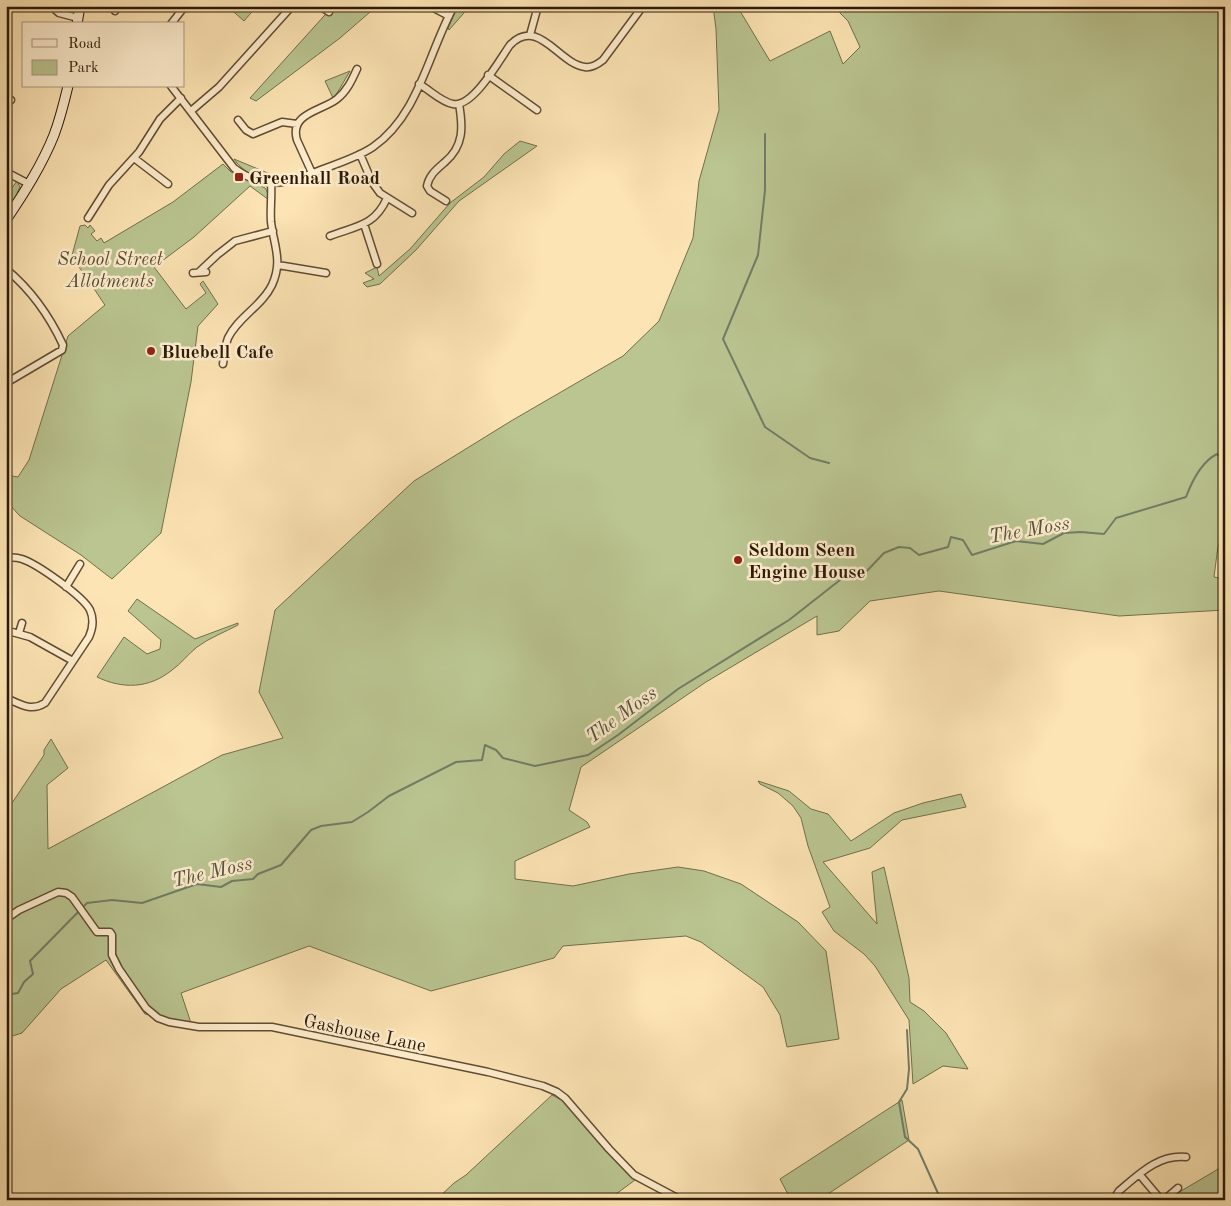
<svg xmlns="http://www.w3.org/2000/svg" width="1231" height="1206" viewBox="0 0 1231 1206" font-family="'Old Standard TT',serif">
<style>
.green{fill:#bac591;stroke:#726f4b}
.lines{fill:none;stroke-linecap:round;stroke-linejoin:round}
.stream{stroke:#717d67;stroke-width:2}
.street-casing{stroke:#604c31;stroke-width:9}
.secondary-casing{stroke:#2b1905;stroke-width:11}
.street{stroke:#feedce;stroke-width:6}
.secondary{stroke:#feedce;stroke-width:9}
.poi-dot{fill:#8f2418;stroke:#feedce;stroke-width:2}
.labels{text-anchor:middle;stroke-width:5;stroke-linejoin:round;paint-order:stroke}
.poi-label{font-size:19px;font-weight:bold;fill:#2b1905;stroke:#feedce;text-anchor:start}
.park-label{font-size:19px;font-style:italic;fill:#564d2f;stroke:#feedce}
.street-label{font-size:19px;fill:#2b1905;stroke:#feedce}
.water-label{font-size:20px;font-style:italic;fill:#54533e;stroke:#feedce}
</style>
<rect width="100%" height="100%" fill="#fde4b4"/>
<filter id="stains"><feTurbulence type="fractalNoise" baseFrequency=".004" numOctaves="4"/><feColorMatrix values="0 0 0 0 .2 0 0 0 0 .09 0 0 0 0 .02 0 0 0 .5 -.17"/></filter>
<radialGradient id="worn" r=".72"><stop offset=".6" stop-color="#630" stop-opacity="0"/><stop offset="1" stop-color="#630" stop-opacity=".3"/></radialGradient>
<!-- green -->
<path class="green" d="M 227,6 L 257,6 L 244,21 Z
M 333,6 L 377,6 L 340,38 L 256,101 L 250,98 Z
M 458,6 L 470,6 L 449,30 L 448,28 Z
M 713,6 L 728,6 L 740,11 L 770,61 L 830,31 L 843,64 L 860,47 L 848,21 L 833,6 L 1225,6 L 1225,537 L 1218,546 L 1214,577 L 1225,579 L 1225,610 L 1119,616 L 939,591 L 870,601 L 839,631 L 817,635 L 817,616 L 706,682 L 581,767 L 569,810 L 587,822 L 590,827 L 515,861 L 515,879 L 573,886 L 629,874 L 678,867 L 704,871 L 741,884 L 798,922 L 826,951 L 839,1039 L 787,1047 L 780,1015 L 763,987 L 701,942 L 686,936 L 563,946 L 554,958 L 431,991 L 309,946 L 181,993 L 191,1023 L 145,1014 L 106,960 L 61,989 L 22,1033 L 6,1038 L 6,812 L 44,755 L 44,750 L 51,739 L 68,768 L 47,785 L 48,849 L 222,755 L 283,738 L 259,692 L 275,610 L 414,481 L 511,421 L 623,356 L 659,321 L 693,238 L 699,181 L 719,110 L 716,29 Z
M 350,71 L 336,95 L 333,98 L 325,81 Z
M 520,141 L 537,146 L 459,201 L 416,250 L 380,284 L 367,287 L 363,283 L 374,279 L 365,273 L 377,267 L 379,276 L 410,249 L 450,203 L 484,177 L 504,154 Z
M 234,159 L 282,179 C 263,181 245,175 234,159 Z
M 223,164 L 231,172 L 265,188 L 267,191 L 269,200 L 250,186 L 194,237 L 154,267 L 186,309 L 206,293 L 200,284 L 203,281 L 218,304 L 198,326 L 191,382 L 161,533 L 112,579 L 81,555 L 20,516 L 6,501 L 6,475 L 18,477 L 29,460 L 68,336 L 105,305 C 99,297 77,261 71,259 L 80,226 L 85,225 L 88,228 L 90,225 L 95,231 L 91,234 L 97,241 L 101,238 L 104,243 L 173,202 Z
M 17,181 L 20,187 L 17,193 L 18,194 L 6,214 L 6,196 Z
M 137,599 L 195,639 L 238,623 L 238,625 C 225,632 209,638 197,647 C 188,654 181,664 172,670 C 149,689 122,689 97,677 L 124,637 L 147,654 L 160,649 L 161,640 L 128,611 Z
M 758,781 L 789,791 L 811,809 L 828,814 L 851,841 L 894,813 L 923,803 L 961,794 L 966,807 L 902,820 L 870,848 L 823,862 L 877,924 L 872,872 L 884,867 L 909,978 L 910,1002 L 924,1011 L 946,1033 L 968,1069 L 943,1066 L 913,1084 L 909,1020 L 875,966 L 864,954 L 834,931 L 822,912 L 830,907 L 808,846 L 801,818 L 793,806 L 778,793 L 760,784 Z
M 552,1095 L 565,1102 L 635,1180 L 608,1200 L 436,1200 L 454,1183 L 466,1175 Z
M 902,1100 L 909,1140 L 819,1200 L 791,1200 L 780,1179 Z
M 1225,1165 L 1225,1197 L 1218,1200 L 1179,1200 L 1176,1194 Z"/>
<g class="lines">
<!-- stream -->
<path class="stream" d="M 765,134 L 765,190 L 758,255 L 723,339 L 765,427 L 810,458 L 829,463
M 6,995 L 18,993 L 24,982 L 33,974 L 30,961 L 87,903 L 112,900 L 142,903 L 197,884 L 221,887 L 232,881 L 253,879 L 258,874 L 281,865 L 311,830 L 321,826 L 352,822 L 368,812 L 389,796 L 456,762 L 482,760 L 485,745 L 496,750 L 503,758 L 535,766 L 588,755 L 618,735 L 678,689 L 789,620 L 840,580 L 864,574 L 884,553 L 899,547 L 910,548 L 919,555 L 948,547 L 951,537 L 963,540 L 972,555 L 1016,541 L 1043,544 L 1064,533 L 1081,532 L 1104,534 L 1116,518 L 1186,497 C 1192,481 1201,462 1217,454 L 1225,461
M 907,1030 L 909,1069 L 907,1089 L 899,1102 L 905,1137 L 918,1149 L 941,1200"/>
<defs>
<path id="street" d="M 51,6 L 59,13 L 78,18
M 320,6 L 329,12
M 430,6 L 449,16
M 115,11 L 119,6
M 171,24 L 185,6
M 530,35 L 538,6
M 488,75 L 537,110
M 419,84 C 430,90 441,102 453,104 C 473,108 500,59 510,45 C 538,16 559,64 585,67 C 591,68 598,64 603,60 L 643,6
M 171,86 L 234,168 C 262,189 283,185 313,173 C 332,165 355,159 373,147 C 419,115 428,53 454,6
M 6,104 L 11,100
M 191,111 L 219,87 L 292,6
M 238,120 L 246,130 L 253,134 L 282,122 L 297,124
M 360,154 L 372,182 L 380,193 L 412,213
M 134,158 L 168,184
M 6,172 L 29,184
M 312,173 L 297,140 C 289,113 322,111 337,99 C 347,91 352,80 357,69
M 446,201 L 430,191 L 427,186 C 429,175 437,169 445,162 C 464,146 463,127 459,104
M 88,218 L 109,185 L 139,152 L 160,119 L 181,98
M 364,224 L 377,264
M 330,236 C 356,226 375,226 387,198
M 278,265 L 326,273
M 6,269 C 30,289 50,317 63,345 L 62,350 L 6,383
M 199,272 L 217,255 L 235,241 L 273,231
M 193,273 L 206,272
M 223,364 C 224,355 225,346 228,338 C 238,317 262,306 272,285 C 283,261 274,246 271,222 C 270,209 272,196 271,183
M 6,558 C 12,557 16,557 22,559 C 37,564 83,596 90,610 C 94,619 93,628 89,637 L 45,703 C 31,712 20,704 6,698
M 66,587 L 80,564
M 12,632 L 30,637 L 73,661
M 19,633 L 22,623
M 6,919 L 19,910 L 58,892 L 66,893 L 72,897 L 97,932 L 110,932 L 112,935 L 112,955 L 119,969 L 146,1008 L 158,1018 L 169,1022 L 199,1027 L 272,1027 L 488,1072 L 543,1086 L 557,1092 L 565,1098 L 609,1149 L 634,1175 L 681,1200
M 1140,1175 L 1161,1200
M 1118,1200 L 1117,1194 L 1119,1191 C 1138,1175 1158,1154 1186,1157
M 1164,1200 L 1178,1188"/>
<path id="secondary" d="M 77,24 L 80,6
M 6,220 C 24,193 42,165 54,135 C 60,119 64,103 68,86"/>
</defs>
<!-- street casing -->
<use href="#street" class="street-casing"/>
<!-- secondary casing -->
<use href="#secondary" class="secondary-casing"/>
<!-- street -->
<use href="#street" class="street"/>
<!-- secondary -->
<use href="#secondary" class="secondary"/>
</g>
<!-- markers -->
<g class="poi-dot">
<rect x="234" y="172" width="10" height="10" rx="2.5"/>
<circle cx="151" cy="351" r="5"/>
<circle cx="738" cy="560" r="5"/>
</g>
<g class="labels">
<!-- poi labels -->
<g class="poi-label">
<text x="249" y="184">Greenhall Road</text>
<text x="161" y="358">Bluebell Cafe</text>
<text x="748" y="556">Seldom Seen<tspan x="748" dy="22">Engine House</tspan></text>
</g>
<!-- park labels -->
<g class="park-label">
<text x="110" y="265">School Street<tspan x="110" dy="22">Allotments</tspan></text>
</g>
<!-- street labels -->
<g class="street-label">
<text transform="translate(365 1032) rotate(12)" y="7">Gashouse Lane</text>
</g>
<!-- water labels -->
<g class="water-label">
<text transform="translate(1029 529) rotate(-10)" y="7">The Moss</text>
<text transform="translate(621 714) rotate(-36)" y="7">The Moss</text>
<text transform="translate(212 871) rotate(-13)" y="7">The Moss</text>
</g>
</g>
<!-- margin -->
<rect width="1231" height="1206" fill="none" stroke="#fde4b4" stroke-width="25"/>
<rect x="8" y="8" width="1216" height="1191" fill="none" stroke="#2b1905" stroke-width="2.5"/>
<rect x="12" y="12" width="1206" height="1181" fill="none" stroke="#2b1905"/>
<!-- legend -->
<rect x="22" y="22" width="162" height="65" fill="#feedce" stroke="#aa987e"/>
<rect x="32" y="39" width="25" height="8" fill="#feedce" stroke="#aa987e"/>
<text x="68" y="48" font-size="15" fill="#2b1905">Road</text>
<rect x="32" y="60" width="25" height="15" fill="#bac591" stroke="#aa987e"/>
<text x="68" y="72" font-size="15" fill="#2b1905">Park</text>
<rect width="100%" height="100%" filter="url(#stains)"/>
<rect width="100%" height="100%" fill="url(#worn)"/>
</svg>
